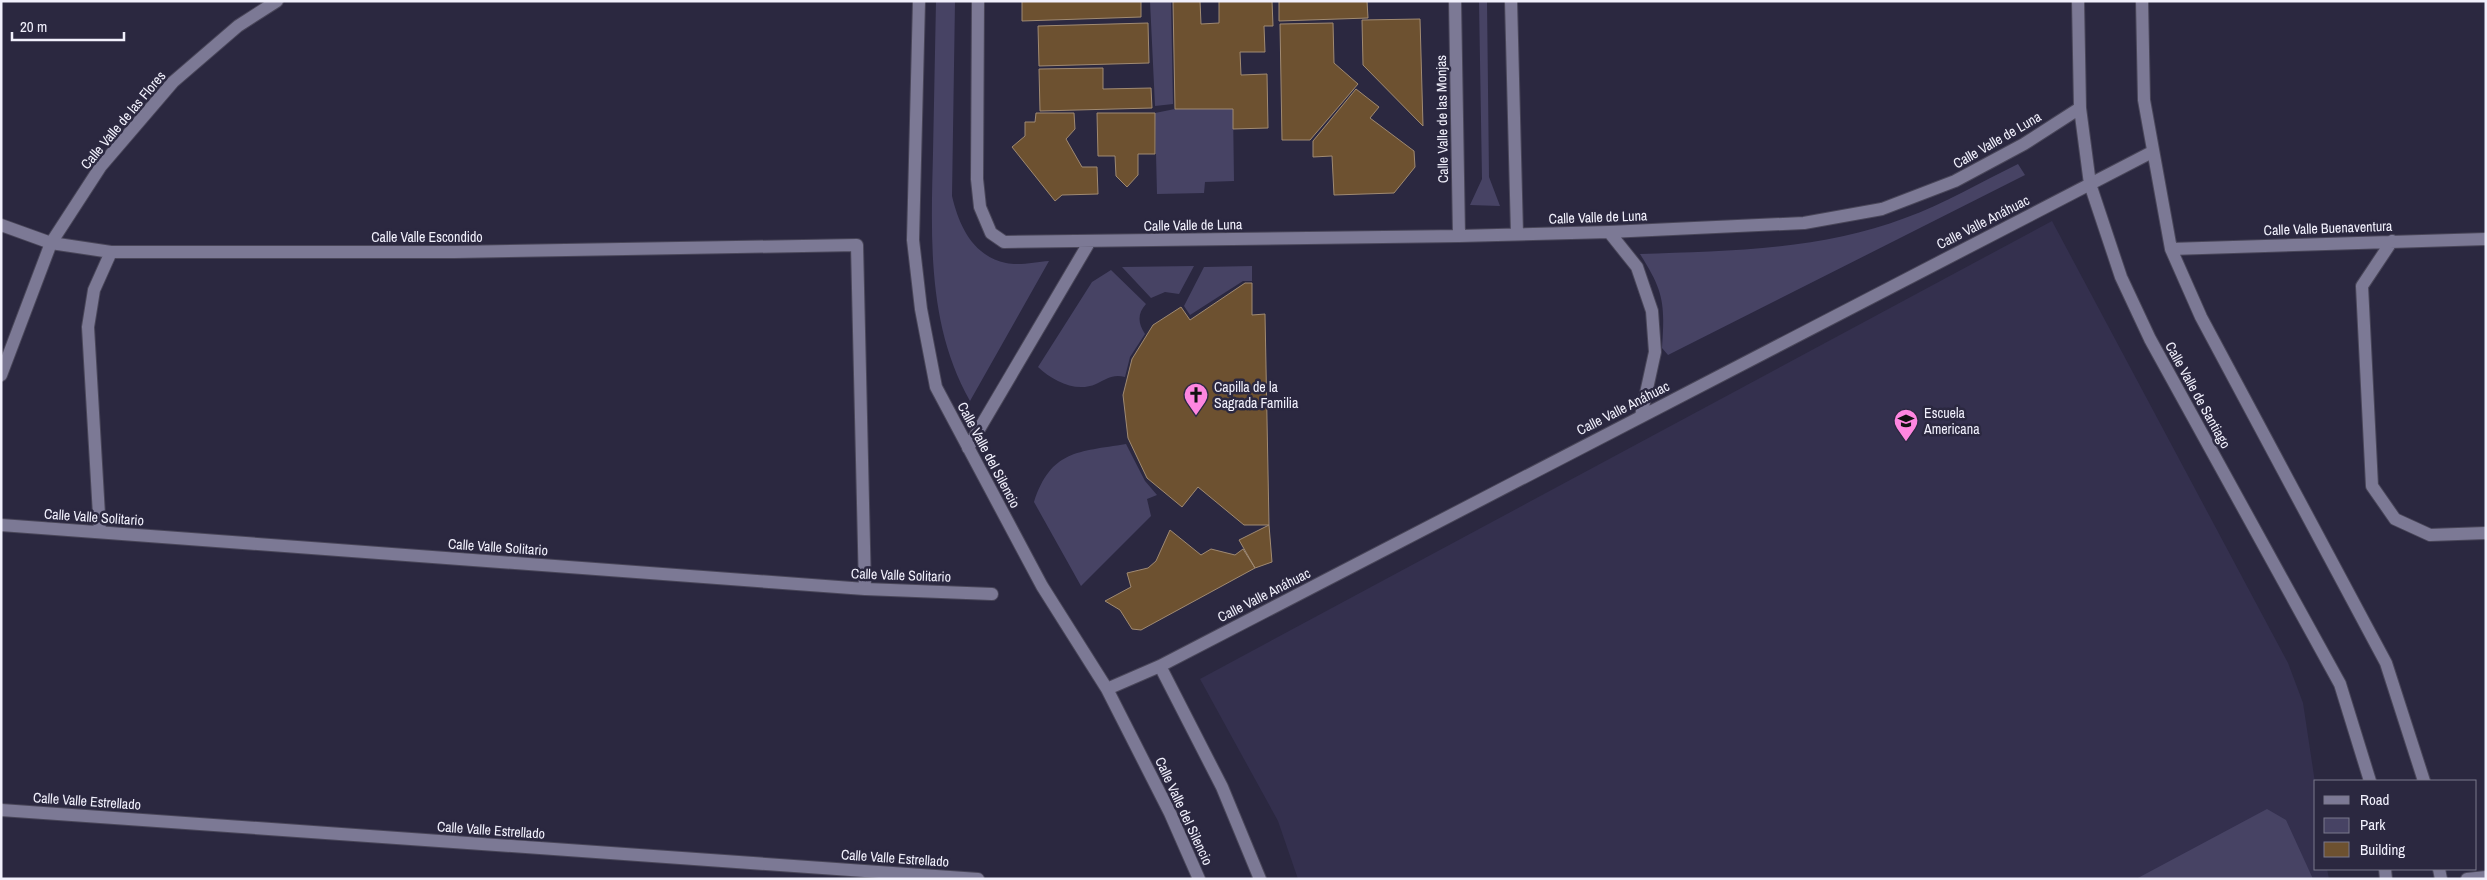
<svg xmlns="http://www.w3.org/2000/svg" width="2487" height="880" viewBox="0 0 2487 880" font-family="'Archivo Narrow',sans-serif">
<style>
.built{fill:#34304e}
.green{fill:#474364}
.building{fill:#6d5130;stroke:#a08a72}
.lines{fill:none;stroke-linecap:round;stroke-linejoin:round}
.street-casing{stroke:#494659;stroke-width:14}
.street{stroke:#7c7995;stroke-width:12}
.labels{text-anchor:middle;stroke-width:5;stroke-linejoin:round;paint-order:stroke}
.street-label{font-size:14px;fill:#f1f0fc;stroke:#2b2840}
.poi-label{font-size:14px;fill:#f1f0fc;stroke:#2b2840;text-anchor:start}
</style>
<rect width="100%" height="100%" fill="#2b2840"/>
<!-- built -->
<path class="built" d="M 2052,221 L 2288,663 L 2303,703 L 2316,789 L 2316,869 L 2327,869 L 2329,879 L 1298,879 L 1278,821 L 1200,679 Z"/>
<!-- green -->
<path class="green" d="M 936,1 L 955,1 L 952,196 C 959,226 973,256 1006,263 C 1019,266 1036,262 1049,261 L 970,401 C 927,325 931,238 933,153 C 934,102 935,52 936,1 Z
M 1150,1 L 1171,1 L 1173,104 L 1155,106 Z
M 1479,1 L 1487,1 L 1489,177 L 1500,206 L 1470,205 L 1482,179 Z
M 1175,109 L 1233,109 L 1234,181 L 1205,182 L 1204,193 L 1157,194 L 1155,113 Z
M 2018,164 L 2025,175 L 1668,355 L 1662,348 C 1665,303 1664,292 1640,254 C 1728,251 1822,250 1905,218 C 1944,204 1981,182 2018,164 Z
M 1194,266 L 1179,294 L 1165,292 L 1151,298 L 1122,267 Z
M 1252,266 L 1252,281 L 1243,281 L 1190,315 L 1184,306 L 1204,267 Z
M 1111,270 L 1146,304 C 1137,314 1138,323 1145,334 L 1130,357 L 1125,377 C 1112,374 1107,379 1096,384 C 1076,393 1053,381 1038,367 L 1092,282 Z
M 1126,444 L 1145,481 L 1157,495 L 1147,499 L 1151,516 L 1081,586 L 1034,502 C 1051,450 1078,452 1126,444 Z
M 2267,809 L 2286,820 L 2313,879 L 2136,879 Z"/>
<!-- building -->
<path class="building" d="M 1022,1 L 1141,1 L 1141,17 L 1022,21 Z
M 1173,1 L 1200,1 L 1201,24 L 1219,23 L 1219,1 L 1272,1 L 1273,26 L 1264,26 L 1265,52 L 1240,52 L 1241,75 L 1267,74 L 1268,128 L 1233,129 L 1233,109 L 1175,109 Z
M 1279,1 L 1367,1 L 1368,18 L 1279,21 Z
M 1420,19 L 1423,126 L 1363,65 L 1362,20 Z
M 1148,23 L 1149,63 L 1039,66 L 1038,26 Z
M 1333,23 L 1334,63 L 1358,84 L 1310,140 L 1282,140 L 1280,24 Z
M 1103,68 L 1103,89 L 1151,88 L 1152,108 L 1040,111 L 1039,69 Z
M 1356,89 L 1379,107 L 1370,118 L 1414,151 L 1415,167 L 1394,193 L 1334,195 L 1332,156 L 1313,157 L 1313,141 Z
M 1036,113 L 1074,113 L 1075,129 L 1066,139 L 1082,167 L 1097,167 L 1098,194 L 1062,195 L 1055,201 L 1012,147 L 1025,136 L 1025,122 L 1035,122 Z
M 1097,113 L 1155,113 L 1155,154 L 1138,154 L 1138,175 L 1127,187 L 1116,176 L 1115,156 L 1098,156 Z
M 1245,283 L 1252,283 L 1252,315 L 1265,314 L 1269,525 L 1244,525 L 1198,487 L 1182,507 L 1147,478 L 1128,438 L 1123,395 L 1132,359 L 1153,325 L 1181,307 L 1190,320 Z
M 1269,525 L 1272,562 L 1255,568 L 1239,540 Z
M 1170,530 L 1201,555 L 1211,549 L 1235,555 L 1243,549 L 1255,568 L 1141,630 L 1132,629 L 1120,610 L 1105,601 L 1131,587 L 1127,573 L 1148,568 L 1156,561 Z"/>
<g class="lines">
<defs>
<path id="street" d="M 919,1 L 913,240 L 921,309 L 936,387 L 1042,586 L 1107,689 L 1170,813 L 1199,879
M 978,1 L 977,179 L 980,207 L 991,233 L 1004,242 L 1459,236 L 1609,232 L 1804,223 L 1882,209 L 1955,181 L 2024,144 L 2080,108
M 1455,1 L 1459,236
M 1511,1 L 1517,234
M 2078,1 L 2080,108 L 2090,184 L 2121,277 L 2150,339 L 2340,684 L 2370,781
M 2142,1 L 2144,100 L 2171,249 L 2201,317 L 2386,663 L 2424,781
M 1,225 L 51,243 L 111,252 L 455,252 L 857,245 L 865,589
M 1609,232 L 1637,267 L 1652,311 L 1655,352 L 1641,416
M 2392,241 L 2362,286 L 2372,486 L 2395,519 L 2430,535 L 2486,533
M 2171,249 L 2486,239
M 1,375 L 51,243 L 101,166 L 173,82 L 238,26 L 277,1
M 968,448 L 1090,241
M 1,525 L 865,589 L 992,594
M 100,532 L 88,327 L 94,290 L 111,252
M 1160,666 L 1222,787 L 1260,879
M 1107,689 L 1160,666 L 2152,152
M 1,810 L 978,879
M 2385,869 L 2386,879
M 2439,869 L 2441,879
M 2467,879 L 2486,877"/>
</defs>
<!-- street casing -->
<use href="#street" class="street-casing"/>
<!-- street -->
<use href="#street" class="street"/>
</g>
<!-- icons -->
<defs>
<symbol id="church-pin" viewBox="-11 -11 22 30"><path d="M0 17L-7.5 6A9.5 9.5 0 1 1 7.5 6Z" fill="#fe86e0" stroke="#2b2840"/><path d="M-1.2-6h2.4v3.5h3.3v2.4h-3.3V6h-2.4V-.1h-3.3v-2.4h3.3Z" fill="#111"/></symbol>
<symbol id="school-pin" viewBox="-11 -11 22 30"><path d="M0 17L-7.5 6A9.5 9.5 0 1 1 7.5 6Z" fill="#fe86e0" stroke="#2b2840"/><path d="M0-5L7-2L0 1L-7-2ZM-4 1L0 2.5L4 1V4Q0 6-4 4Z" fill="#111"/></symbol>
</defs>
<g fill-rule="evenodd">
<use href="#church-pin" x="1182" y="381" width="28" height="38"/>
<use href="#school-pin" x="1892" y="407" width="28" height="38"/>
</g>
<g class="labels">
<!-- street labels -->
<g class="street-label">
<text transform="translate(1442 119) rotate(-91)" y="5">Calle Valle de las Monjas</text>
<text transform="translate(123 120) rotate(-50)" y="5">Calle Valle de las Flores</text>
<text transform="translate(1997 140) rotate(-30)" y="5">Calle Valle de Luna</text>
<text transform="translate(1598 217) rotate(-2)" y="5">Calle Valle de Luna</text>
<text transform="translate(1983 222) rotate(-27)" y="5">Calle Valle Anáhuac</text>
<text transform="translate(1193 225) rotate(-1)" y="5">Calle Valle de Luna</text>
<text transform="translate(2328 228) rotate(-2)" y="5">Calle Valle Buenaventura</text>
<text x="427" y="242">Calle Valle Escondido</text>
<text transform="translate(2198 395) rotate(61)" y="5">Calle Valle de Santiago</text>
<text transform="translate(1623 408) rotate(-27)" y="5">Calle Valle Anáhuac</text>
<text transform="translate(989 455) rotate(62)" y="5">Calle Valle del Silencio</text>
<text transform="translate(94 517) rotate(4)" y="5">Calle Valle Solitario</text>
<text transform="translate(498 547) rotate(4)" y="5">Calle Valle Solitario</text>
<text transform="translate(901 575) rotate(2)" y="5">Calle Valle Solitario</text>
<text transform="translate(1264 595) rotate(-27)" y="5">Calle Valle Anáhuac</text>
<text transform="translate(87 801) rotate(4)" y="5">Calle Valle Estrellado</text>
<text transform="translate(1184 811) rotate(65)" y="5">Calle Valle del Silencio</text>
<text transform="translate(491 830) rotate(4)" y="5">Calle Valle Estrellado</text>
<text transform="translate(895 858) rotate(4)" y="5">Calle Valle Estrellado</text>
</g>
<!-- poi labels -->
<g class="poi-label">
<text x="1214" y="392">Capilla de la<tspan x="1214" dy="16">Sagrada Familia</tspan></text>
<text x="1924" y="418">Escuela<tspan x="1924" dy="16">Americana</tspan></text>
</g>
</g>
<!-- border -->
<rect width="2487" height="880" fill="none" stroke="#f1f0fc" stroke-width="5"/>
<!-- legend -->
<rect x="2314" y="780" width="162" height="90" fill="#2b2840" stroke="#7a788b"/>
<rect x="2324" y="796" width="25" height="8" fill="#7c7995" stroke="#7a788b"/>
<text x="2360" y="805" font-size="15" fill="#f1f0fc">Road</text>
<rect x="2324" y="818" width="25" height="15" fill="#474364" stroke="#7a788b"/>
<text x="2360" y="830" font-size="15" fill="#f1f0fc">Park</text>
<rect x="2324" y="842" width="25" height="15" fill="#6d5130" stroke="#7a788b"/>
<text x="2360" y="855" font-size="15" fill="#f1f0fc">Building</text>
<!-- scale -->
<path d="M12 32v8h112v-8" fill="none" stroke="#f1f0fc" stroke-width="2.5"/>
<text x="20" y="32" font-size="15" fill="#f1f0fc" stroke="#2b2840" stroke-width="4" paint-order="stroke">20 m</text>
</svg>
